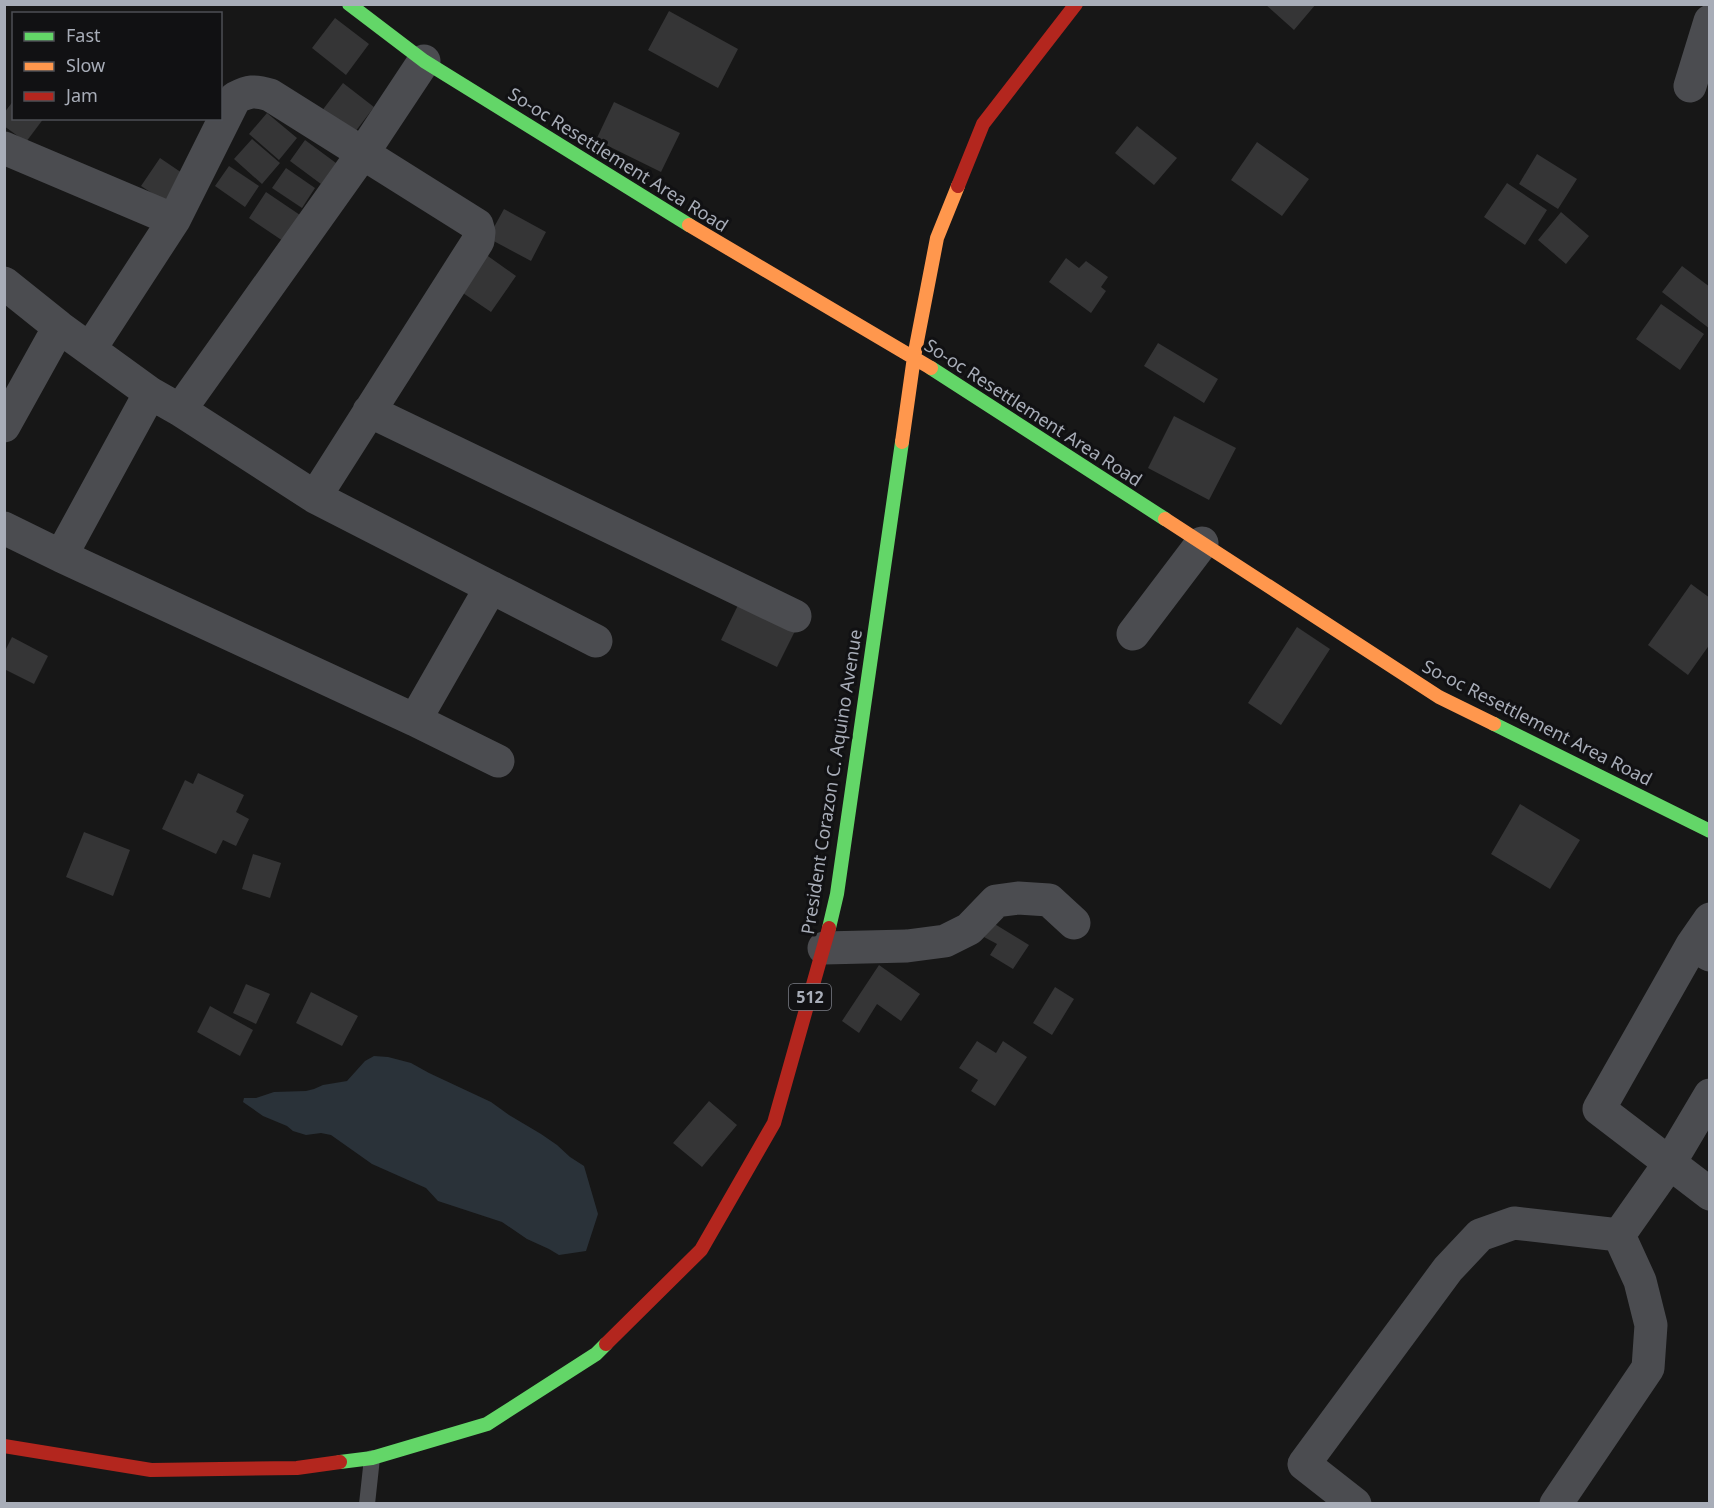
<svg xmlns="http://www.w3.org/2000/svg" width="1714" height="1508" viewBox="0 0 1714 1508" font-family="'Noto Sans',sans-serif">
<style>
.water{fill:#2a3239}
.building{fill:#353536}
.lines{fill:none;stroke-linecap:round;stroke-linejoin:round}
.lane{stroke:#4b4c50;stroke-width:16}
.street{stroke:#4b4c50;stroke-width:33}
.fast{stroke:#63d668;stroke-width:14}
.slow{stroke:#ff974d;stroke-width:14}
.jam{stroke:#b3261e;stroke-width:14}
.labels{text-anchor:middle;stroke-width:6;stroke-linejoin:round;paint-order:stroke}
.shield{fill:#111113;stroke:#7b7e86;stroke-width:1.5}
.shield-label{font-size:16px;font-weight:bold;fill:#a8adb8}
.street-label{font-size:18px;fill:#a8adb8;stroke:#111113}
</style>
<rect width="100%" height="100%" fill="#171717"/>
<!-- water -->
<path class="water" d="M 374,1056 L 388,1057 L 411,1063 L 429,1073 L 491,1102 L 509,1115 L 541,1134 L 557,1145 L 570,1157 L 584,1166 L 598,1214 L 586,1251 L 559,1255 L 549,1249 L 527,1239 L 502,1222 L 438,1201 L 426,1188 L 372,1164 L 331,1135 L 321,1133 L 306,1135 L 293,1131 L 287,1126 L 263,1116 L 243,1102 L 244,1098 L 256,1098 L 274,1092 L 306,1091 L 314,1089 L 323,1085 L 347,1081 L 365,1061 Z"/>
<!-- building -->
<path class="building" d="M 1265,4 L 1316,4 L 1294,30 Z
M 669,11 L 738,49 L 718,88 L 648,50 Z
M 335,18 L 369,44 L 346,75 L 312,48 Z
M 343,83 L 374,107 L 349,140 L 318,116 Z
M 14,100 L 14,118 L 44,118 L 26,142 L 4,126 L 4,113 Z
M 614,102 L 680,133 L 661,172 L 596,140 Z
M 267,113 L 297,138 L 279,160 L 249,134 Z
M 1137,126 L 1177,158 L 1154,185 L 1115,153 Z
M 252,139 L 280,163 L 262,184 L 234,159 Z
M 305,140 L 336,163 L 321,184 L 290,161 Z
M 1257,142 L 1309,179 L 1282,216 L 1231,180 Z
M 1537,154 L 1577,179 L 1558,209 L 1519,184 Z
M 160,158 L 185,175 L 167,203 L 141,186 Z
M 229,166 L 259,186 L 245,207 L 215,186 Z
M 286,168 L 315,188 L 302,208 L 272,188 Z
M 1507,183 L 1547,210 L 1525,245 L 1484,217 Z
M 266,192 L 300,215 L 283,241 L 249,218 Z
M 504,209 L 546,232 L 531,261 L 488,238 Z
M 1561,212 L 1589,236 L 1566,264 L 1538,240 Z
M 485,254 L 516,276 L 491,312 L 460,291 Z
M 1066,258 L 1079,268 L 1086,261 L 1108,277 L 1101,287 L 1106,291 L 1091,313 L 1049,282 Z
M 1682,266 L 1710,287 L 1710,329 L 1662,292 Z
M 1661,304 L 1704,334 L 1680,370 L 1636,339 Z
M 1158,343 L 1218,379 L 1204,403 L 1144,366 Z
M 1174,416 L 1236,448 L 1209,500 L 1148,468 Z
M 1691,584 L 1710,598 L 1710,644 L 1688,675 L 1648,645 Z
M 742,597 L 798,625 L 777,667 L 721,640 Z
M 1297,627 L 1330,649 L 1281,725 L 1248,703 Z
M 12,637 L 48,656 L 34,684 L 4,669 L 4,653 Z
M 198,773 L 244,795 L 236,812 L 249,819 L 236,846 L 223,840 L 216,854 L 162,829 L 185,780 L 193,784 Z
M 1520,804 L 1580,840 L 1550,889 L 1491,854 Z
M 84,832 L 130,850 L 113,896 L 66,877 Z
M 253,854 L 281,863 L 270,898 L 242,889 Z
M 993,923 L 1029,945 L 1013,969 L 990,955 L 997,944 L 984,937 Z
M 879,965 L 920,994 L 901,1021 L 877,1004 L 859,1033 L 842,1021 Z
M 246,984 L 270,994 L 256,1024 L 233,1013 Z
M 1055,987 L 1074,999 L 1052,1035 L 1033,1023 Z
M 311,992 L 358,1016 L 342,1046 L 296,1023 Z
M 210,1006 L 253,1030 L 240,1056 L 197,1032 Z
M 977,1041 L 996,1053 L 1003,1041 L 1027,1057 L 995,1106 L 971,1091 L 978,1080 L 959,1068 Z
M 709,1101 L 737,1125 L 702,1167 L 673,1143 Z"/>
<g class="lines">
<!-- lane -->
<path class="lane" d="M 367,1504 L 372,1458"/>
<!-- street -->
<path class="street" d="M 1690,86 L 1710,21
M 4,148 L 174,220
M 4,283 L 59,327 L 150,393 L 180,410 L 315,497 L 596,641
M 90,349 L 174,220 L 235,98 C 249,91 254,90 270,95 L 477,225 L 479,232 L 478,241 L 315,497
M 180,410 L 363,153 L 424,61
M 369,411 L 795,616
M 4,426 L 59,327
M 4,528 L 61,556 L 415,720 L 498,761
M 61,556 L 150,393
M 1133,634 L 1202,543
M 415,720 L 491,587
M 1710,919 L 1692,945 L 1710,955
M 1692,945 L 1599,1109 L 1710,1194
M 824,948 L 907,946 L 945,941 L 969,929 L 996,901 L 1018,898 L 1049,900 L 1074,923
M 1619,1235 L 1669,1164 L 1710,1095
M 1355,1504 L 1304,1464 L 1448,1269 L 1480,1235 L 1514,1223 L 1619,1235 L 1640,1281 L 1651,1325 L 1648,1368 L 1556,1504"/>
<!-- fast -->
<path class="fast" d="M 349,4 L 424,61 L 689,225
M 931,368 L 1165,519
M 1494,724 L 1710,831
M 829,928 L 837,894 L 902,442
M 340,1462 L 372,1458 L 487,1424 L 596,1354 L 606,1344"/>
<!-- slow -->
<path class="slow" d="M 689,225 L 931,368
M 902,442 L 914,357 L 937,238 L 958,186
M 1165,519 L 1439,697 L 1494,724"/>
<!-- jam -->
<path class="jam" d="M 958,186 L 983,124 L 1076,4
M 606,1344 L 701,1250 L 774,1123 L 829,928
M 4,1446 L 151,1470 L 297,1468 L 340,1462"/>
</g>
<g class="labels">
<!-- shield labels -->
<rect class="shield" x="789" y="984" width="42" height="26" rx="4.5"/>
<g class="shield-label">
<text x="810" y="1003">512</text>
</g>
<!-- street labels -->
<g class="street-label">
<text transform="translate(618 160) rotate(32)" y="6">So-oc Resettlement Area Road</text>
<text transform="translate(1033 413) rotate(33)" y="6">So-oc Resettlement Area Road</text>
<text transform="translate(1537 723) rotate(27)" y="6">So-oc Resettlement Area Road</text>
<text transform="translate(832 782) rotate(-81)" y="6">President Corazon C. Aquino Avenue</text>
</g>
</g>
<!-- border -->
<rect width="1714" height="1508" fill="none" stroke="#a8adb8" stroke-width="12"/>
<!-- legend -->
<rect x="12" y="12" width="210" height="108" fill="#111113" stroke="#4d4f55" stroke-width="1.5"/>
<rect x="24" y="32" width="30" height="9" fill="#63d668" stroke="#4d4f55" stroke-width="1.5"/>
<text x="66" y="42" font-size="18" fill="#a8adb8">Fast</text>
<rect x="24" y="62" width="30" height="9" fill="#ff974d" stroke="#4d4f55" stroke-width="1.5"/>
<text x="66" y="72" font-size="18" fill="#a8adb8">Slow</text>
<rect x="24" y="92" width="30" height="9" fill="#b3261e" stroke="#4d4f55" stroke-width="1.5"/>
<text x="66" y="102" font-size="18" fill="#a8adb8">Jam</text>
</svg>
